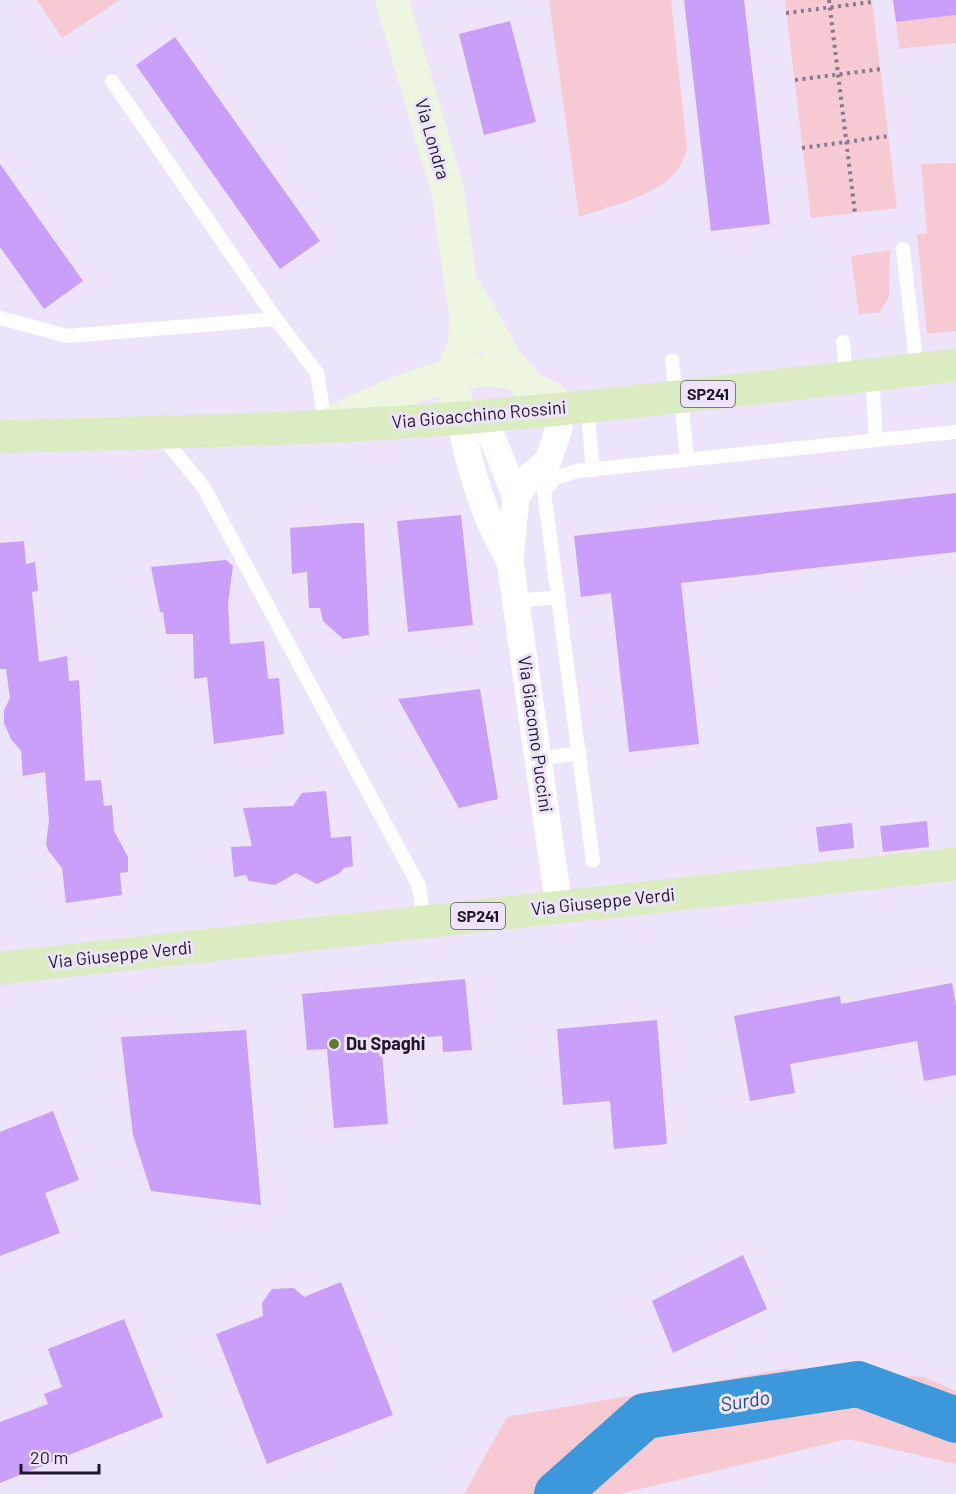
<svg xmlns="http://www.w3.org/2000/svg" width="956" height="1494" viewBox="0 0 956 1494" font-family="Barlow,sans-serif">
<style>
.green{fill:#f7cad3}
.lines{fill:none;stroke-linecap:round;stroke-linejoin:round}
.river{stroke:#3d97db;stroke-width:46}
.building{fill:#c99ff9}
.path{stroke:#857b91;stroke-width:4;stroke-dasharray:3 4.5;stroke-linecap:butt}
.lane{stroke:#fff;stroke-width:14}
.street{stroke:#fff;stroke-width:27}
.secondary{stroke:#eef5e0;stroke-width:33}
.primary{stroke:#dcecc2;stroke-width:33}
.poi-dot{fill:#617a2d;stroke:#ede3fa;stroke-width:2}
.labels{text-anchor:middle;stroke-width:6;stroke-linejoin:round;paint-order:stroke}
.shield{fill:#ede3fa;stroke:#5e5469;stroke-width:1.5}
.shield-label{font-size:16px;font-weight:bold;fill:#20162b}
.street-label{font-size:18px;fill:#20162b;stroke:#ede3fa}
.poi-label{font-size:18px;font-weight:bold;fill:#20162b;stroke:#ede3fa;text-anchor:start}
.water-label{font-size:20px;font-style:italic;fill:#235175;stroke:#ede3fa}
</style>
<rect width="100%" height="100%" fill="#ede3fa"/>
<!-- green -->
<path class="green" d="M 37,0 L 120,0 L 62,38 Z
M 549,0 L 671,0 L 687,148 C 678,194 617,203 579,217 Z
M 785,0 L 872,0 L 897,208 L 811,218 Z
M 956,15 L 956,43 L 899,49 L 896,22 Z
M 956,163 L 956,331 L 927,334 L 917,234 L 927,233 L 921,164 Z
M 890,250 L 889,297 L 880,312 L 859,315 L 851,256 Z
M 785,1369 L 924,1377 L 956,1391 L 956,1464 L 848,1439 L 620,1494 L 464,1494 L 507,1417 Z"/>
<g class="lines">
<!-- river -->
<path class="river" d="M 557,1494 L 645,1416 L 858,1384 L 956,1420"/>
</g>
<!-- building -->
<path class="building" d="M 684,0 L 744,0 L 770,224 L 711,231 Z
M 893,0 L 956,0 L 956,15 L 896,22 Z
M 510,21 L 536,122 L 484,135 L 459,34 Z
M 175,37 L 320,241 L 280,269 L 136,65 Z
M 0,164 L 83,281 L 44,309 L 0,247 Z
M 956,493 L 956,552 L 681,583 L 699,744 L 629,752 L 611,593 L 581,597 L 574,536 Z
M 461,515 L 473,625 L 408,632 L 397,521 Z
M 354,523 L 364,523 L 369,635 L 343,639 L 323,621 L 320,608 L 309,608 L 307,572 L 292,574 L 290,528 Z
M 24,541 L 26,564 L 35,562 L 38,591 L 32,592 L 39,662 L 67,656 L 69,681 L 79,680 L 85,781 L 101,780 L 104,806 L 112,805 L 114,831 L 128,857 L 128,872 L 120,873 L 122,895 L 66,903 L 62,868 L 48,850 L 46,844 L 49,820 L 45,772 L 23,776 L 21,751 L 11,739 L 4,723 L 4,710 L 10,698 L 6,669 L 0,669 L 0,543 Z
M 226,560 L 233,566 L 228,604 L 230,644 L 264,641 L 268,679 L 279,678 L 284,734 L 214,744 L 207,677 L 194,679 L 193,634 L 166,634 L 163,612 L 160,612 L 151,567 Z
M 480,689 L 498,799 L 459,808 L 398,699 Z
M 326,791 L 331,838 L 351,836 L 353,866 L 344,868 L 340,873 L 317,884 L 296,873 L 275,885 L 249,881 L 246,875 L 234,877 L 231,847 L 252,846 L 243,808 L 293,806 L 302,793 Z
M 927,821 L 929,847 L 883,852 L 880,826 Z
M 852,823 L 854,848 L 819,852 L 816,827 Z
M 465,979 L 472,1050 L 443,1052 L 442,1036 L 381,1041 L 388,1124 L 334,1128 L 327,1049 L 307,1050 L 302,994 Z
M 952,983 L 956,1005 L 956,1075 L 924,1081 L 917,1041 L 790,1064 L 795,1093 L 750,1101 L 734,1016 L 840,996 L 841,1004 Z
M 657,1020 L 667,1144 L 614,1149 L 610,1101 L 563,1105 L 557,1029 Z
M 246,1030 L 261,1205 L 151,1191 L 133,1135 L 121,1037 Z
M 53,1111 L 79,1180 L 45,1193 L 60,1233 L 0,1256 L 0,1132 Z
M 743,1255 L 767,1309 L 673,1353 L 652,1301 Z
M 341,1282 L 393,1415 L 267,1464 L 216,1334 L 263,1316 L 262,1303 L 272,1289 L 294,1288 L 304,1297 Z
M 124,1319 L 163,1417 L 0,1483 L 0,1422 L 48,1404 L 44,1394 L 62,1387 L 48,1349 Z"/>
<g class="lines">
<!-- path -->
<path class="path" d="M 829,0 L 855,213
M 786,13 L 872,2
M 795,80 L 881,69
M 802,148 L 889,136"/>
<!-- lane -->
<path class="lane" d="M 112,81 L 276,319
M 903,249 L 917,369
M 0,318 L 67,336 L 276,319 L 317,373 L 326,426
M 843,342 L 846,377
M 672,360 L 676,397
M 872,374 L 876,440
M 681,397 L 687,460
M 587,406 L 593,470
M 162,436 L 204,488 L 419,886 L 424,921
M 517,601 L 559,597
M 538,759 L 580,753
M 593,861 L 544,492 L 555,478 L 577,471 L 956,432"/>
<!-- street -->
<path class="street" d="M 460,418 C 469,467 484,518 510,561
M 460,418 L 481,426 L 491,435 L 516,497
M 559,907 L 510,561 L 516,497 L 530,476 L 548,461 L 559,428 L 560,409"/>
<!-- secondary -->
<path class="secondary" d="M 392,0 L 447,188 L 466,319 L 464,347 L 450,376 L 460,418
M 466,290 L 508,364 L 532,390 L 549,397 L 560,409
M 326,426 C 368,404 479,351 522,378"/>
<!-- primary -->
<path class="primary" d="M 0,437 C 154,432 309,430 462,418 C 627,404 792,384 956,365
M 0,968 L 956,864"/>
</g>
<!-- markers -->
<circle class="poi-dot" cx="334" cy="1044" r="6"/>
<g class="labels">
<!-- shield labels -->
<g class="shield">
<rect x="681" y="381" width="54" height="26" rx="4.5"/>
<rect x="451" y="903" width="54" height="26" rx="4.5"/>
</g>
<g class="shield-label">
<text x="708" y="400">SP241</text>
<text x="478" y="922">SP241</text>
</g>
<!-- street labels -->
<g class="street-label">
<text transform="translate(432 139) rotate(74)" y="6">Via Londra</text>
<text transform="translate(479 415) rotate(-5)" y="6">Via Gioacchino Rossini</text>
<text transform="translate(535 734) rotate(82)" y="6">Via Giacomo Puccini</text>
<text transform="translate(603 902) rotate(-6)" y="6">Via Giuseppe Verdi</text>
<text transform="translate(120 955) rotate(-6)" y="6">Via Giuseppe Verdi</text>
</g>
<!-- poi labels -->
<g class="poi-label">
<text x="346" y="1050">Du Spaghi</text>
</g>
<!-- water labels -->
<g class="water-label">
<text transform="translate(745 1401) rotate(-9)" y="7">Surdo</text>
</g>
</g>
<!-- scale -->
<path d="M21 1464v9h78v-9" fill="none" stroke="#20162b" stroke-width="3"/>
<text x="30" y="1464" font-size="18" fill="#20162b" stroke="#ede3fa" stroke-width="4.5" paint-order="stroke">20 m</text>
</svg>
